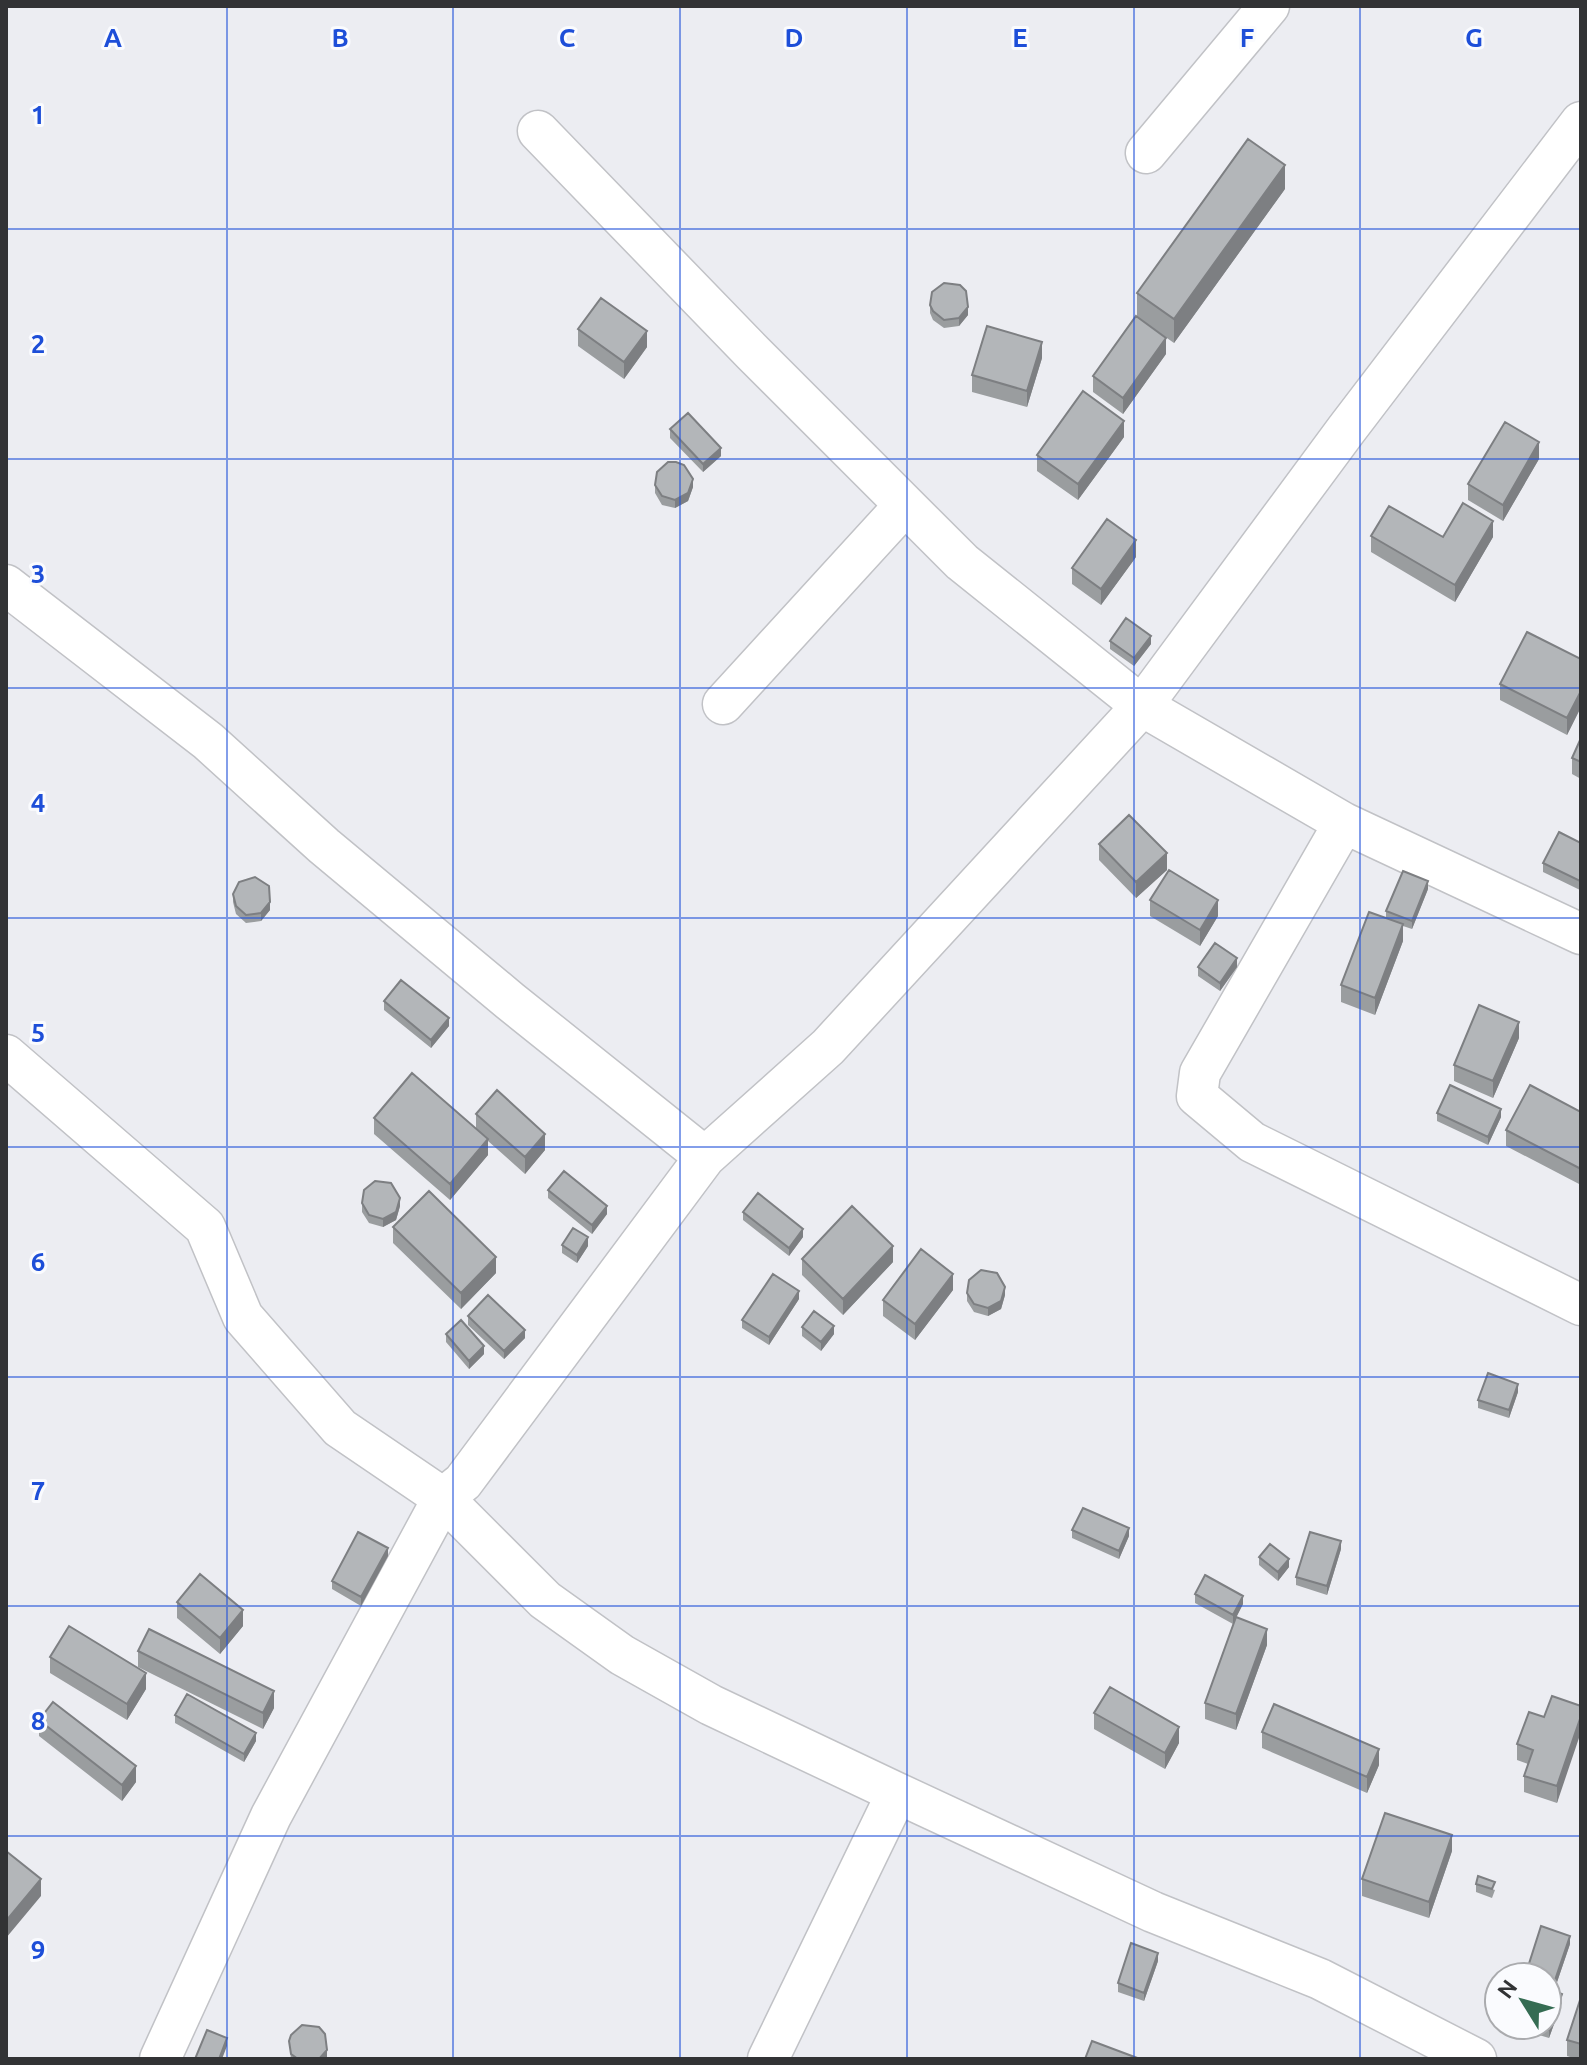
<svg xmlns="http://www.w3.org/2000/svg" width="1587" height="2065" viewBox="0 0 1587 2065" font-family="Ubuntu,sans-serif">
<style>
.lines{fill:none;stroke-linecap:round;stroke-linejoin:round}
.street-casing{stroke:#c1c2c6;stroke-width:43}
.street{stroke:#fff;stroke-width:40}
.wall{fill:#9a9d9f}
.shaded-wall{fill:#7d7f82}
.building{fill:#b3b6b9;stroke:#7d7f82;stroke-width:2}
.grid{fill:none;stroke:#1d4ed8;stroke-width:2;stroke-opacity:0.55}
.grid-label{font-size:26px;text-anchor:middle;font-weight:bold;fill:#1d4ed8;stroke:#fafbfe;stroke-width:6;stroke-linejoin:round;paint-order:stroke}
</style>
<rect width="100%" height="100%" fill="#ecedf2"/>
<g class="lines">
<defs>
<path id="street" d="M 538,131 L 753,353 L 962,562 L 1142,706 L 1344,823 L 1581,934
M 1146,153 L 1269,6
M 6,585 L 208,741 L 324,846 L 510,1001 L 705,1157
M 723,704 L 905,505
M 1344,823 L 1200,1073 L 1197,1096 L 1252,1142 L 1581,1305
M 6,1055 L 205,1227 L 243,1317 L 340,1428 L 443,1498 L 545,1600 L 622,1655 L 711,1705 L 897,1793 L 1153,1912 L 1320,1979 L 1476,2059
M 160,2059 L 271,1816 L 443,1498 L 463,1482 L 705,1157 L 828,1047 L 1142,706 L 1346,430 L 1581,122
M 768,2059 L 897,1793"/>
</defs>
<!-- street casing -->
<use href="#street" class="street-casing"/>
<!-- street -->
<use href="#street" class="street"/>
</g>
<!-- wall -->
<path class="wall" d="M 1285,189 L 1174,343 L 1137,317 L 1137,293 Z
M 930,305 L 968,315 L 959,326 L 944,328 L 933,320 L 930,313 Z
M 578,329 L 647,347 L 624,379 L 578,346 Z
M 1166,354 L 1123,414 L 1093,392 L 1093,376 Z
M 1042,358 L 1027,407 L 972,392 L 972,375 Z
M 670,429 L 721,456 L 703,472 L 670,438 Z
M 1124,437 L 1078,500 L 1037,471 L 1037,455 Z
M 1539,459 L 1503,521 L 1468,500 L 1468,484 Z
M 655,485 L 693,487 L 688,501 L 675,508 L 662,505 L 655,493 Z
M 1371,536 L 1443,537 L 1493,537 L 1455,602 L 1371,552 Z
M 1136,557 L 1101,605 L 1072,584 L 1072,568 Z
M 1110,641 L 1151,644 L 1134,666 L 1110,649 Z
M 1581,659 L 1581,707 L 1567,735 L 1500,700 L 1500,684 Z
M 1581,738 L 1581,779 L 1572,774 L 1572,758 Z
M 1581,843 L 1580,890 L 1543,872 L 1543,863 Z
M 1099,844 L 1167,870 L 1136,898 L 1099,860 Z
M 1428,889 L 1412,929 L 1403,926 L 1403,941 L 1375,1015 L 1341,1002 L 1341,985 L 1386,918 L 1386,911 Z
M 233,894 L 270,910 L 261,921 L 246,923 L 236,914 L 233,902 Z
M 1150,900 L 1218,916 L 1200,946 L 1150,916 Z
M 1198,967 L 1237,967 L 1220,991 L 1198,976 Z
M 384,1001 L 449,1026 L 431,1048 L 384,1010 Z
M 1519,1038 L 1493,1098 L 1454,1081 L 1454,1065 Z
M 1581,1112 L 1581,1185 L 1506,1146 L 1506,1130 Z
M 1437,1113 L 1501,1117 L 1488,1145 L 1437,1121 Z
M 476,1114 L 545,1150 L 525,1174 L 488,1141 L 488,1155 L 450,1200 L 374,1134 L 374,1118 L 476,1129 Z
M 548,1190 L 607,1214 L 592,1234 L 548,1198 Z
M 362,1203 L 400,1206 L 396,1220 L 383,1227 L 369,1223 L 362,1212 Z
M 743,1212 L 803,1237 L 789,1256 L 743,1220 Z
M 393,1227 L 496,1273 L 461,1309 L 393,1243 Z
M 562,1245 L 588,1246 L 577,1263 L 562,1253 Z
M 802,1259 L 893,1262 L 843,1315 L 802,1275 Z
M 953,1290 L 915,1340 L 883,1316 L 883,1300 Z
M 967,1293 L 1005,1295 L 1001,1309 L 988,1316 L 974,1312 L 967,1301 Z
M 799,1299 L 769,1345 L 742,1328 L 742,1320 Z
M 468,1316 L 525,1338 L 504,1359 L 468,1325 Z
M 802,1327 L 834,1334 L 821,1351 L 802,1336 Z
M 446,1334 L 484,1354 L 469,1369 L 446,1342 Z
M 1518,1392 L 1509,1418 L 1478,1408 L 1478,1400 Z
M 1072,1530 L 1129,1536 L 1119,1559 L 1072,1538 Z
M 1341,1549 L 1327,1595 L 1296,1585 L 1296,1577 Z
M 388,1556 L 361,1606 L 332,1589 L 332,1581 Z
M 1259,1557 L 1289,1567 L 1278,1581 L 1259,1565 Z
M 1195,1594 L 1243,1604 L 1236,1617 L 1267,1645 L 1236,1730 L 1205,1719 L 1205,1703 L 1233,1624 L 1195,1603 Z
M 177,1602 L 243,1626 L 220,1654 L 177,1618 Z
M 138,1651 L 274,1708 L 263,1729 L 138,1667 Z
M 50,1657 L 146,1689 L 127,1720 L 50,1673 Z
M 1581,1706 L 1557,1803 L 1524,1792 L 1524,1776 L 1528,1764 L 1517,1760 L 1517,1744 L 1544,1717 Z
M 1094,1713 L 1179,1743 L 1165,1769 L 1094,1729 Z
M 175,1715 L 256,1741 L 244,1762 L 175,1723 Z
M 39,1720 L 136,1782 L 122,1801 L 39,1736 Z
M 1262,1732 L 1379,1765 L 1367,1793 L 1262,1748 Z
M 1452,1851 L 1429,1918 L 1362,1896 L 1362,1879 Z
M 1476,1884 L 1495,1890 L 1492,1898 L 1476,1892 Z
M 1570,1944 L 1555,1988 L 1547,1985 L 1547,1977 L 1527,1977 L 1527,1970 Z
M 1158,1961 L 1144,2001 L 1118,1992 L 1118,1983 Z
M 1581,1997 L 1581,2059 L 1576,2059 L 1567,2056 L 1567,2040 Z
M 1562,2002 L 1549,2038 L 1529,2032 L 1529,2025 L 1547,2025 Z
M 289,2041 L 327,2058 L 326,2059 L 291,2059 Z"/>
<!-- shaded-wall -->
<path class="shaded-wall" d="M 1285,165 L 1285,189 L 1174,343 L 1174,319 Z
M 968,307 L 968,315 L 959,326 L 959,318 Z
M 647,331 L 647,347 L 624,379 L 624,362 Z
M 1166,338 L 1166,354 L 1123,414 L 1123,398 Z
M 1042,342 L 1042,358 L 1027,407 L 1027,391 Z
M 1124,421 L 1124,437 L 1078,500 L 1078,484 Z
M 1539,442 L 1539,459 L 1503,521 L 1503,505 Z
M 721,448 L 721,456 L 703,472 L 703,464 Z
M 693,479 L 693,487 L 688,501 L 675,508 L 675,500 Z
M 1493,521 L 1493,537 L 1455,602 L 1455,585 Z
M 1136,540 L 1136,557 L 1101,605 L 1101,589 Z
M 1151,636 L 1151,644 L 1134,666 L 1134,658 Z
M 1581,691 L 1581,707 L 1567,735 L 1567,718 Z
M 1167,853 L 1167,870 L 1136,898 L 1136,882 Z
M 1428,881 L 1428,889 L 1412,929 L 1412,921 Z
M 1218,900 L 1218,916 L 1200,946 L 1200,930 Z
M 270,902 L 270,910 L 261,921 L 261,913 Z
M 1403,924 L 1403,941 L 1375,1015 L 1375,998 Z
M 1237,958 L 1237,967 L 1220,991 L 1220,983 Z
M 449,1018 L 449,1026 L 431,1048 L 431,1040 Z
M 1519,1022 L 1519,1038 L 1493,1098 L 1493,1081 Z
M 1501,1109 L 1501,1117 L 1488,1145 L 1488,1137 Z
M 545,1134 L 545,1150 L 525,1174 L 525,1157 Z
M 488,1139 L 488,1155 L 450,1200 L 450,1184 Z
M 400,1198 L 400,1206 L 396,1220 L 383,1227 L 383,1219 Z
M 607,1206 L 607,1214 L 592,1234 L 592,1225 Z
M 803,1229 L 803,1237 L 789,1256 L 789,1248 Z
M 588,1237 L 588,1246 L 577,1263 L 577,1255 Z
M 893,1246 L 893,1262 L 843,1315 L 843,1299 Z
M 496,1257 L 496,1273 L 461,1309 L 461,1293 Z
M 953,1274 L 953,1290 L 915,1340 L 915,1324 Z
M 1005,1287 L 1005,1295 L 1001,1309 L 988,1316 L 988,1308 Z
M 799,1291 L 799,1299 L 769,1345 L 769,1337 Z
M 834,1326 L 834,1334 L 821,1351 L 821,1342 Z
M 525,1330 L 525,1338 L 504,1359 L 504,1351 Z
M 484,1346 L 484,1354 L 469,1369 L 469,1361 Z
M 1518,1384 L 1518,1392 L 1509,1418 L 1509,1410 Z
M 1129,1528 L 1129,1536 L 1119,1559 L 1119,1551 Z
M 1341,1541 L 1341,1549 L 1327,1595 L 1327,1586 Z
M 388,1548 L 388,1556 L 361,1606 L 361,1597 Z
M 1289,1559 L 1289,1567 L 1278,1581 L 1278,1572 Z
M 1243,1596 L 1243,1604 L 1233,1624 L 1233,1615 Z
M 243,1610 L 243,1626 L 220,1654 L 220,1638 Z
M 1267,1629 L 1267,1645 L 1236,1730 L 1236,1714 Z
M 146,1673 L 146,1689 L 127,1720 L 127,1704 Z
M 274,1691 L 274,1708 L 263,1729 L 263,1713 Z
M 1581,1716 L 1581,1732 L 1557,1803 L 1557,1786 Z
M 1179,1727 L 1179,1743 L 1165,1769 L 1165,1753 Z
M 256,1733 L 256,1741 L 244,1762 L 244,1754 Z
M 1379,1749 L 1379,1765 L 1367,1793 L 1367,1777 Z
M 136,1766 L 136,1782 L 122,1801 L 122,1785 Z
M 1452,1835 L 1452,1851 L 1429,1918 L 1429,1902 Z
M 41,1879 L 41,1896 L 6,1938 L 6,1921 Z
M 1570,1936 L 1570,1944 L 1555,1988 L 1555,1980 Z
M 1158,1953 L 1158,1961 L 1144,2001 L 1144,1993 Z
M 1562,1994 L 1562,2002 L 1549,2038 L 1549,2030 Z
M 227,2038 L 227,2046 L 222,2059 L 219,2059 Z
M 327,2050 L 327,2058 L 326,2059 L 319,2059 Z"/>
<!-- building -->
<path class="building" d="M 1248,139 L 1285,165 L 1174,319 L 1137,293 Z
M 944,283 L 960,285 L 966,291 L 968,307 L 959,318 L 944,320 L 933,311 L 930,305 L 932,292 Z
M 601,298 L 647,331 L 624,362 L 578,329 Z
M 1136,316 L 1166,338 L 1123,398 L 1093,376 Z
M 987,326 L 1042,342 L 1027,391 L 972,375 Z
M 1083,391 L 1124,421 L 1078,484 L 1037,455 Z
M 688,413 L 721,448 L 703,464 L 670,429 Z
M 1505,422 L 1539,442 L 1503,505 L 1468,484 Z
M 668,462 L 676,462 L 684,465 L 693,479 L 688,493 L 675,500 L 662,496 L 655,485 L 657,472 Z
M 1463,503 L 1493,521 L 1455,585 L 1371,536 L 1389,506 L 1443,537 Z
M 1107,519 L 1136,540 L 1101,589 L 1072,568 Z
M 1126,618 L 1151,636 L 1134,658 L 1110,641 Z
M 1527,632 L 1581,659 L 1581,691 L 1567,718 L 1500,684 Z
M 1581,738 L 1581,762 L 1572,758 Z
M 1129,815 L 1167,853 L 1136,882 L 1099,844 Z
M 1559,832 L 1581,843 L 1580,881 L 1543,863 Z
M 1169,870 L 1218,900 L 1200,930 L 1150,900 Z
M 1403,871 L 1428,881 L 1412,921 L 1386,911 Z
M 255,877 L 269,886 L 270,902 L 261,913 L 246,915 L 236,906 L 233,894 L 239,882 Z
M 1369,912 L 1403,924 L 1375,998 L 1341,985 Z
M 1215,943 L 1237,958 L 1220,983 L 1198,967 Z
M 401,980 L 449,1018 L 431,1040 L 384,1001 Z
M 1479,1005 L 1519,1022 L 1493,1081 L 1454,1065 Z
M 412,1073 L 488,1139 L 450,1184 L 374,1118 Z
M 1450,1085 L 1501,1109 L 1488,1137 L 1437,1113 Z
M 1530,1085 L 1581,1112 L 1581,1169 L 1506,1130 Z
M 497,1090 L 545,1134 L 525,1157 L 476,1114 Z
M 564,1171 L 607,1206 L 592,1225 L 548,1190 Z
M 375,1181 L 391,1183 L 400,1198 L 396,1212 L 383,1219 L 369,1215 L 362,1203 L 364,1190 Z
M 429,1191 L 496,1257 L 461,1293 L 393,1227 Z
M 758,1193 L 803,1229 L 789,1248 L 743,1212 Z
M 852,1206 L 893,1246 L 843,1299 L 802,1259 Z
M 573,1228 L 588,1237 L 577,1255 L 562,1245 Z
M 921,1249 L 953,1274 L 915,1324 L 883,1300 Z
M 981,1270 L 997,1273 L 1005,1287 L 1001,1301 L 988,1308 L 974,1304 L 967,1293 L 969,1280 Z
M 773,1274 L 799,1291 L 769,1337 L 742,1320 Z
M 488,1295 L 525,1330 L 504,1351 L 468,1316 Z
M 814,1311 L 834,1326 L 821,1342 L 802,1327 Z
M 461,1320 L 484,1346 L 469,1361 L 446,1334 Z
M 1488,1373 L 1518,1384 L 1509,1410 L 1478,1400 Z
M 1083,1508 L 1129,1528 L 1119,1551 L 1072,1530 Z
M 358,1532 L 388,1548 L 361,1597 L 332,1581 Z
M 1310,1532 L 1341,1541 L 1327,1586 L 1296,1577 Z
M 1270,1544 L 1289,1559 L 1278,1572 L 1259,1557 Z
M 200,1574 L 243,1610 L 220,1638 L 177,1602 Z
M 1205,1575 L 1243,1596 L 1233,1615 L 1195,1594 Z
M 1236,1617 L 1267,1629 L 1236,1714 L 1205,1703 Z
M 69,1626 L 146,1673 L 127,1704 L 50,1657 Z
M 149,1629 L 274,1691 L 263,1713 L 138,1651 Z
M 1110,1687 L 1179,1727 L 1165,1753 L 1094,1713 Z
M 187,1694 L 256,1733 L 244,1754 L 175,1715 Z
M 1552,1696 L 1581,1706 L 1581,1716 L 1557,1786 L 1524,1776 L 1533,1750 L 1517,1744 L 1529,1712 L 1544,1717 Z
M 53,1702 L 136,1766 L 122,1785 L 39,1720 Z
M 1274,1704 L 1379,1749 L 1367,1777 L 1262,1732 Z
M 1385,1813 L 1452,1835 L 1429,1902 L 1362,1879 Z
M 6,1851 L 41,1879 L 6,1921 Z
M 1478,1876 L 1495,1882 L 1492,1889 L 1476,1884 Z
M 1541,1926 L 1570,1936 L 1555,1980 L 1527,1970 Z
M 1131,1943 L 1158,1953 L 1144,1993 L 1118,1983 Z
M 1547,1988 L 1562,1994 L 1549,2030 L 1534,2025 L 1547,2025 Z
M 1581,1997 L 1581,2044 L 1567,2040 Z
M 302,2025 L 319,2027 L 325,2034 L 327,2050 L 319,2059 L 298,2059 L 291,2054 L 289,2041 L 291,2035 Z
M 207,2030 L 227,2038 L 219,2059 L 195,2059 Z
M 1092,2041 L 1140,2059 L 1085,2059 Z"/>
<!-- grid -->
<path class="grid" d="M 227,6 L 227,2059M 453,6 L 453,2059M 680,6 L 680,2059M 907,6 L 907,2059M 1134,6 L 1134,2059M 1360,6 L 1360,2059M 6,229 L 1581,229M 6,459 L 1581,459M 6,688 L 1581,688M 6,918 L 1581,918M 6,1147 L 1581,1147M 6,1377 L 1581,1377M 6,1606 L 1581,1606M 6,1836 L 1581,1836"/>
<g class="grid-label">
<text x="113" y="47">A</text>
<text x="340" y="47">B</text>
<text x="567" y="47">C</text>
<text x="794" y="47">D</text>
<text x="1020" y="47">E</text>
<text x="1247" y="47">F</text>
<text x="1474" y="47">G</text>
<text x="38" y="124">1</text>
<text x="38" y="353">2</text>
<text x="38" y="583">3</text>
<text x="38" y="812">4</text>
<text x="38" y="1042">5</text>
<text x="38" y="1271">6</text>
<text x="38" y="1500">7</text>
<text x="38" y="1730">8</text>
<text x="38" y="1959">9</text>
</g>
<!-- border -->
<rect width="1587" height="2065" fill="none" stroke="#323335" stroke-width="16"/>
<!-- north arrow -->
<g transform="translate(1523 2001) rotate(307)"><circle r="38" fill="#fafbfe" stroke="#aaabae" stroke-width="2"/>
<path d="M0-6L14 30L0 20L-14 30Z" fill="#356c53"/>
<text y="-12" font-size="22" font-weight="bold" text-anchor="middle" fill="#323335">N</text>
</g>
</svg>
